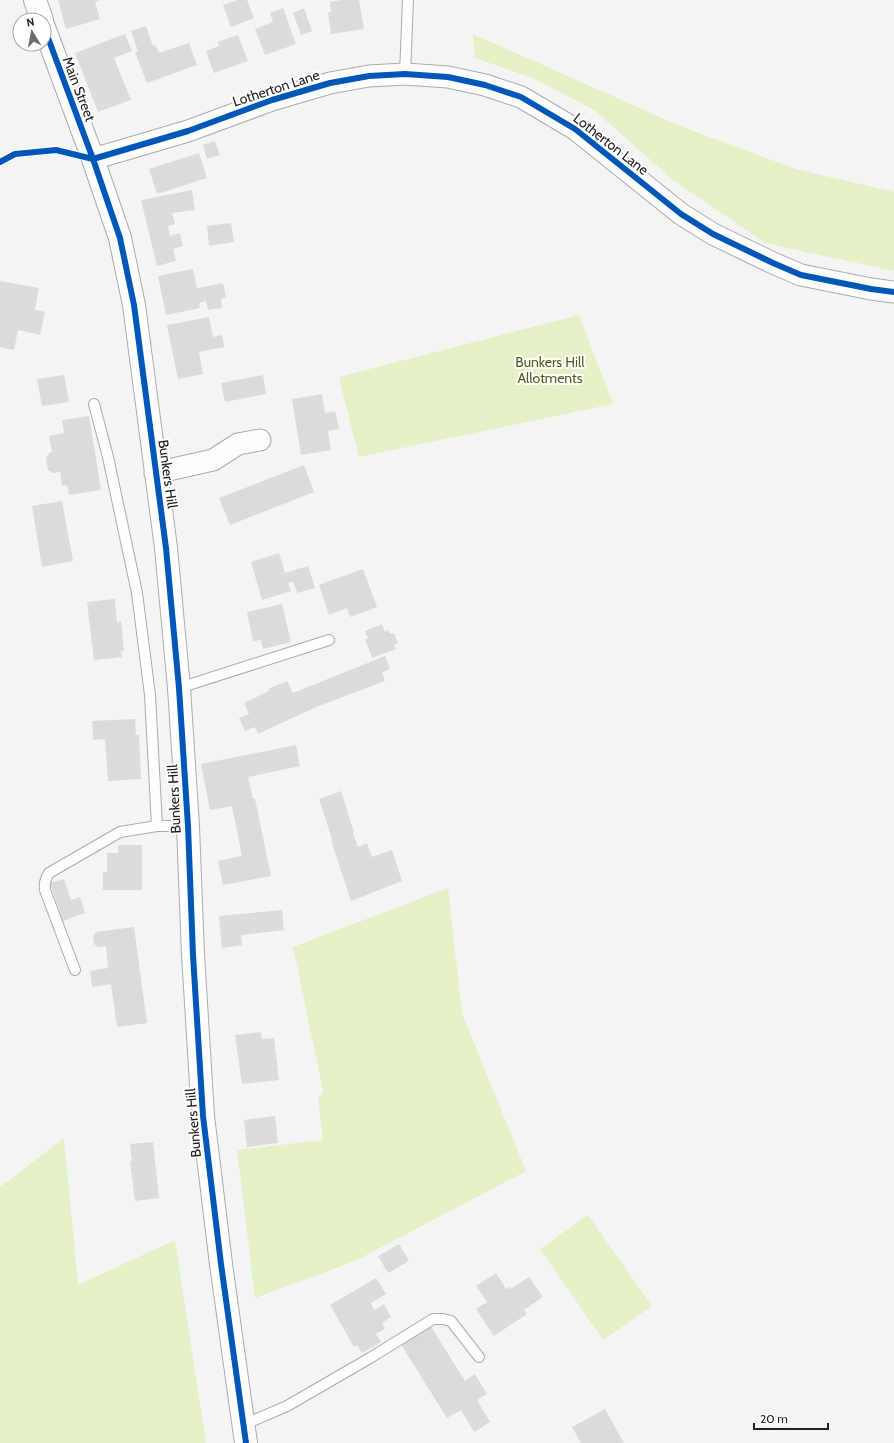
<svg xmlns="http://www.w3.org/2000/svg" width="894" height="1443" viewBox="0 0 894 1443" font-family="Cabin,sans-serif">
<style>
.green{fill:#e4f0c6}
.building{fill:#dbdbdc}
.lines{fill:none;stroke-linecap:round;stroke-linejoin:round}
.service-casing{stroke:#aaaaab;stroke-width:12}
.minor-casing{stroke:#aaaaab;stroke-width:23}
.tertiary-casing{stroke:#aaaaab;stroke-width:24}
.service{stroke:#fdfdfe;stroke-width:10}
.minor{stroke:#fdfdfe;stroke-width:21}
.tertiary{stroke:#fdfdfe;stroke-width:22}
.cycleway-casing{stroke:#fff;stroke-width:8}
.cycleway{stroke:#0057b8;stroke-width:6}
.labels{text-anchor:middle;stroke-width:4;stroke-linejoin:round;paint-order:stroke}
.street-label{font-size:14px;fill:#212122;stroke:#fff}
.park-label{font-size:14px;fill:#4f5e1b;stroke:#fff}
</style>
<rect width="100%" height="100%" fill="#f4f4f5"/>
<!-- green -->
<path class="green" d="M 473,34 L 680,126 L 796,169 L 894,192 L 894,271 L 765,243 L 673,180 L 594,110 L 535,79 L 475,58 Z
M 579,315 L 613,404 L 359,457 L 339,377 Z
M 448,888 L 462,1013 L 526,1171 L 355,1261 L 255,1298 L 237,1150 L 323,1140 L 318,1098 L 322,1094 L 323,1090 L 293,947 Z
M 64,1138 L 78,1285 L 175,1240 L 206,1443 L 0,1443 L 0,1187 Z
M 588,1215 L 652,1306 L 603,1340 L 540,1249 Z"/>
<!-- building -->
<path class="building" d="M 58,0 L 100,0 L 95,2 L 100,19 L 66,29 Z
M 238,0 L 247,0 L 254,18 L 231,27 L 223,5 Z
M 341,0 L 359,0 L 364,29 L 331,34 L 328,12 L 331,12 L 330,2 Z
M 283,8 L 296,44 L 265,55 L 255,29 L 273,22 L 270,13 Z
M 304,8 L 312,31 L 301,35 L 293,13 Z
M 146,26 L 153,46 L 155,45 L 159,53 L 189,43 L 197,65 L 147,83 L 135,52 L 138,51 L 131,31 Z
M 125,34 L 132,51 L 114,58 L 131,100 L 98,112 L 75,53 Z
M 238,35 L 248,61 L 214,73 L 206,51 L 219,46 L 217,42 Z
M 215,141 L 220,155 L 207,159 L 203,145 Z
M 199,153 L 207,178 L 157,194 L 149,169 Z
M 192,190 L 195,210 L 172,213 L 175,224 L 168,226 L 170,236 L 180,233 L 183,246 L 173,249 L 176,261 L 157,266 L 141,200 Z
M 231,223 L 234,242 L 209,246 L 207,226 Z
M 193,269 L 197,288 L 223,283 L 226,297 L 221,299 L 222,308 L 208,310 L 206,301 L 199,303 L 200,308 L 166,315 L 158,276 Z
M 0,281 L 39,288 L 35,310 L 45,312 L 40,335 L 18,330 L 14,350 L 0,347 Z
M 209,317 L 213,337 L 222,335 L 224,347 L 199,352 L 203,374 L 178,379 L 167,325 Z
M 64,375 L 69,402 L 42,406 L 37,379 Z
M 263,375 L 266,394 L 225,402 L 221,383 Z
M 322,394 L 325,413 L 335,411 L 339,429 L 328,431 L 331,450 L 301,455 L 292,399 Z
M 89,416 L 101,490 L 69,495 L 67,485 L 62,486 L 60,472 L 53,473 L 48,470 L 46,458 L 50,452 L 52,452 L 49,436 L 64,433 L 62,420 Z
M 304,465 L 314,492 L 230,525 L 219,498 Z
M 62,501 L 73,561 L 42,567 L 32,506 Z
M 279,553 L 285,573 L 308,566 L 315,588 L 297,593 L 293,581 L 288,583 L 291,591 L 262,600 L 251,562 Z
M 363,569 L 377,607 L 350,617 L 347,608 L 329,615 L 319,585 Z
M 115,599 L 117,622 L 121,621 L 124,651 L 121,651 L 122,657 L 94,660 L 87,602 Z
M 282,604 L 291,642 L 263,649 L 261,640 L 253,641 L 247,612 Z
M 382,624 L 385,632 L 388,630 L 390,634 L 394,633 L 398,643 L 394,645 L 396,649 L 372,658 L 365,639 L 368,639 L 365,631 Z
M 385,656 L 390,669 L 382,672 L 385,681 L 316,707 L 258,734 L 255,727 L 245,731 L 239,718 L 249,714 L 244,703 L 269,691 L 268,689 L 287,681 L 293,693 Z
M 135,719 L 136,735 L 139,735 L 141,779 L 108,781 L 105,739 L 93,740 L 92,721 Z
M 296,745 L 300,766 L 248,777 L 253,799 L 255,799 L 271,876 L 223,885 L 218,861 L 242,856 L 232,806 L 210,810 L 201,764 Z
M 341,791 L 354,832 L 353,833 L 358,847 L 367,843 L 372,857 L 392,850 L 402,881 L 351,901 L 331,840 L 332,839 L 319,799 Z
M 118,845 L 142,845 L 142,890 L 103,890 L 103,872 L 107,872 L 107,853 L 118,853 Z
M 64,879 L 71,900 L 80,897 L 85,913 L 63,921 L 50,883 Z
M 282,910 L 284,930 L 241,935 L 242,945 L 222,948 L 219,916 Z
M 134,927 L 147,1023 L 117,1027 L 111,984 L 92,987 L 90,971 L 108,968 L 106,946 L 98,947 L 94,944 L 93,937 L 96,932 Z
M 261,1032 L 262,1039 L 274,1038 L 279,1080 L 242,1084 L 235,1035 Z
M 275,1116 L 278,1143 L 247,1147 L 244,1120 Z
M 153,1142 L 159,1198 L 135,1201 L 130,1161 L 132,1161 L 130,1144 Z
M 399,1244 L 409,1261 L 388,1273 L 378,1256 Z
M 496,1273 L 506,1289 L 509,1287 L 511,1289 L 529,1277 L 543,1297 L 524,1310 L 527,1314 L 494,1336 L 476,1309 L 487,1302 L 476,1286 Z
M 376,1278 L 386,1294 L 371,1303 L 374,1310 L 384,1304 L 391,1317 L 382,1323 L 385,1329 L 376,1334 L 381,1342 L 362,1353 L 357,1345 L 354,1347 L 330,1305 Z
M 430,1325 L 465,1381 L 475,1374 L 487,1394 L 477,1400 L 490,1422 L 474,1432 L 461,1410 L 447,1418 L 400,1343 Z
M 605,1409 L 624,1443 L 581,1443 L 572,1427 Z"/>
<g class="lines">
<defs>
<path id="service" d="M 405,74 L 408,0
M 94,404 L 108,457 L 137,593 L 150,695 L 157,826 L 188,826
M 179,688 L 329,640
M 75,970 L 45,890 C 44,884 45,879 49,873 L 120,832 L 157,826
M 243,1425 L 287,1406 L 370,1358 L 433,1319 L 443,1319 L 451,1321 L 479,1357"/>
<path id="minor" d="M 93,159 L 188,131 L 272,100 L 330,83 L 369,76 L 405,74 L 448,77 L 485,85 L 521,97 L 575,129 L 681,214 L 713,234 L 773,263 L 801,275 L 871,289 L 894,292
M 155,473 L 213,460 L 238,444 L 260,440"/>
<path id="tertiary" d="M 35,0 L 42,20
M 44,27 L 93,159 L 120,238 L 134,305 L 166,548 L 179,688 L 188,826 L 193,955 L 203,1116 L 221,1264 L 246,1443"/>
</defs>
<!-- service casing -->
<use href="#service" class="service-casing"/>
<!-- minor casing -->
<use href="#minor" class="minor-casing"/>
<!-- tertiary casing -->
<use href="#tertiary" class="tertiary-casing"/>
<!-- service -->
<use href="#service" class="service"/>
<!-- minor -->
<use href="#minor" class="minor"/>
<!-- tertiary -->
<use href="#tertiary" class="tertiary"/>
<defs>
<path id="cycleway" d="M 44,27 L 93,159 L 120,238 L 134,305 L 166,548 L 179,688 L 188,826 L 193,955 L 203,1116 L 221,1264 L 246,1443
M 93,159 L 188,131 L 272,100 L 330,83 L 369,76 L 405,74 L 448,77 L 485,85 L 521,97 L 575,129 L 681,214 L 713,234 L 773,263 L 801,275 L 871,289 L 894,292
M 0,162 L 15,154 L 56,150 L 93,159"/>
</defs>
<!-- cycleway casing -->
<use href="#cycleway" class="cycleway-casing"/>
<!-- cycleway -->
<use href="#cycleway" class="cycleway"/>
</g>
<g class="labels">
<!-- street labels -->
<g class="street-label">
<text transform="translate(276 88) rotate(-18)" y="5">Lotherton Lane</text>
<text transform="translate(79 89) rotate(69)" y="5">Main Street</text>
<text transform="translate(611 144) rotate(38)" y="5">Lotherton Lane</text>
<text transform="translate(168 474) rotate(82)" y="5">Bunkers Hill</text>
<text transform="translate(174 799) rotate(-93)" y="5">Bunkers Hill</text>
<text transform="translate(193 1123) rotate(-95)" y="5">Bunkers Hill</text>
</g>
<!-- park labels -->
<g class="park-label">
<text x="550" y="367">Bunkers Hill<tspan x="550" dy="16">Allotments</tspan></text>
</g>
</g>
<!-- north arrow -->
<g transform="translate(32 32) rotate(350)"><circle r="19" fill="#ffffff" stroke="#a6a6a7"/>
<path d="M0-3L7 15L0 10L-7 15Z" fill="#6b6b6c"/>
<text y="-6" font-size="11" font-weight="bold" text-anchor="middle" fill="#212122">N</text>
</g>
<!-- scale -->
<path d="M754 1423v6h74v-6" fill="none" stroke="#212122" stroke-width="2"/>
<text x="760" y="1423" font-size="12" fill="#212122" stroke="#ffffff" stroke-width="3" paint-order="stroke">20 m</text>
</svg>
